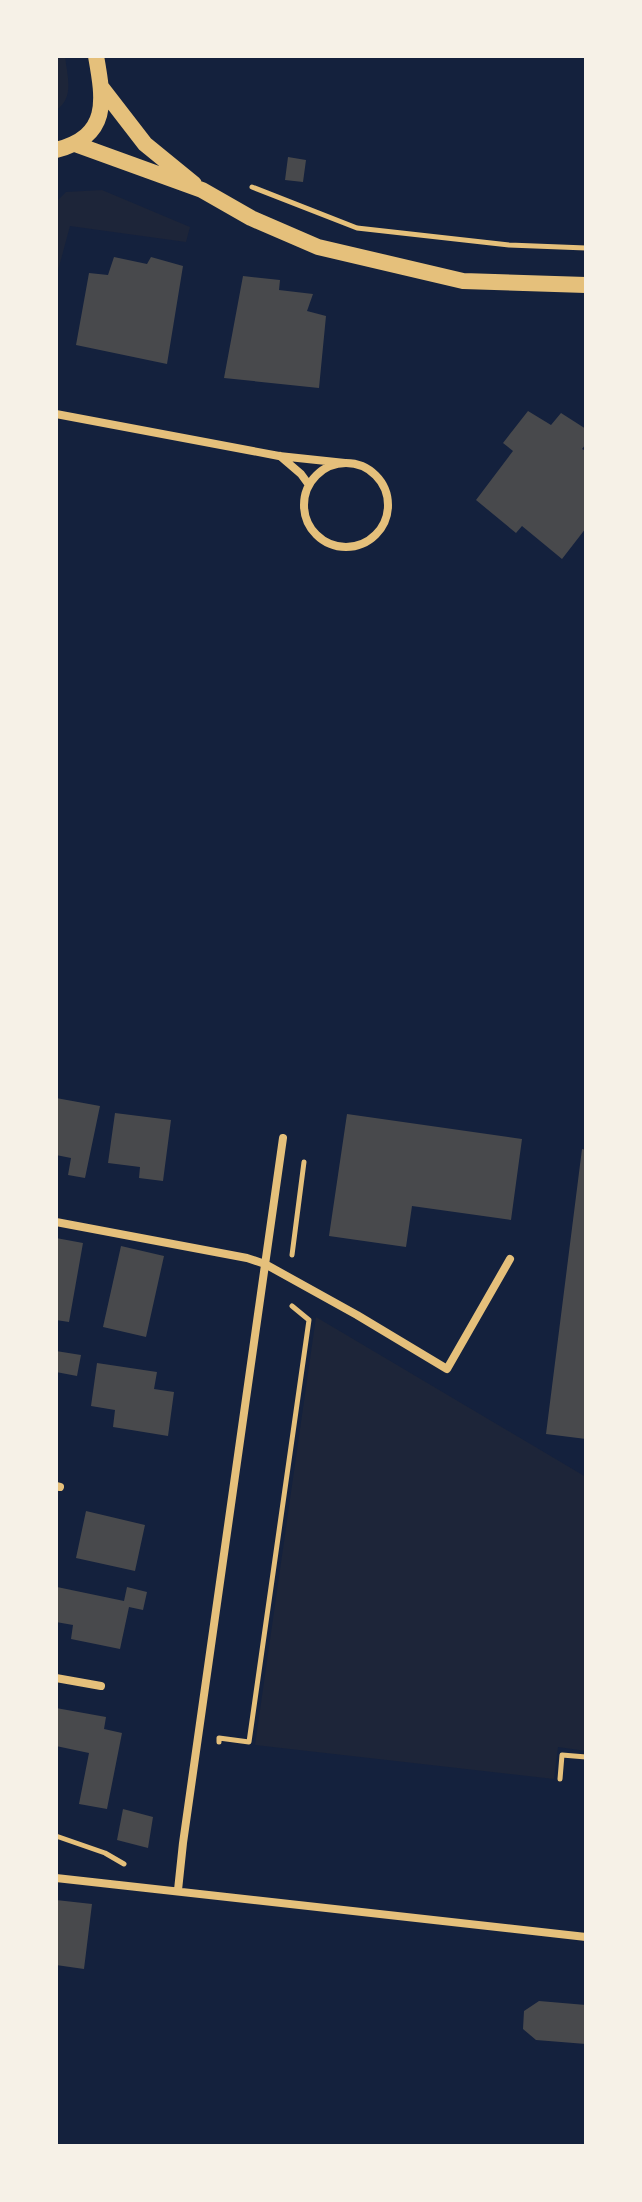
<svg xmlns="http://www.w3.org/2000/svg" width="642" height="2202" viewBox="0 0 642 2202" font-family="'PT Sans Narrow',sans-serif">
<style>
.green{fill:#1d2539}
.building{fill:#48494c}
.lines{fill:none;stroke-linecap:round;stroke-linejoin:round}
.path{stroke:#e5c07b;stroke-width:5}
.minor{stroke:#e5c07b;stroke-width:8}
.secondary{stroke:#e5c07b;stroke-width:16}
</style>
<rect width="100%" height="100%" fill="#14213d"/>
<!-- green -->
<path class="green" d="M 56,56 L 65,56 C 67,75 75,98 56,110 Z
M 102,190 L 190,227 L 186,242 L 70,226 L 56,278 L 56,202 L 66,192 Z
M 316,1317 L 586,1477 L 586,1751 L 558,1747 L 554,1779 L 255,1745 Z"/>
<!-- building -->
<path class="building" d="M 288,157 L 306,160 L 303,182 L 285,180 Z
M 114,257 L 147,264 L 151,257 L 183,266 L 167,364 L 76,345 L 89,273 L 108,275 Z
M 243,276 L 280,280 L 279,290 L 313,294 L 307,311 L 326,316 L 319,388 L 224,378 Z
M 528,411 L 551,425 L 561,413 L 586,429 L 586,444 L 582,449 L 586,451 L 586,528 L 562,559 L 522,526 L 516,533 L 476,500 L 513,451 L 503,443 Z
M 56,1098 L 100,1106 L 85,1178 L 68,1175 L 71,1158 L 56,1155 Z
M 115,1113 L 171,1120 L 163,1181 L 139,1178 L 140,1167 L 108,1163 Z
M 347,1114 L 522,1139 L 511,1220 L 412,1206 L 406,1247 L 329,1236 Z
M 582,1149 L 586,1150 L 586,1439 L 546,1434 Z
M 56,1238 L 83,1243 L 69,1322 L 56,1320 Z
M 121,1246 L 164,1256 L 146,1337 L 103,1327 Z
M 56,1351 L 81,1355 L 77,1376 L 56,1372 Z
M 97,1363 L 157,1372 L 154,1389 L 174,1392 L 168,1436 L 113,1427 L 115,1410 L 91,1406 Z
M 86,1511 L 145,1525 L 135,1571 L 76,1558 Z
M 57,1587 L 124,1601 L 127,1587 L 147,1592 L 143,1610 L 129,1607 L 120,1649 L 71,1639 L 73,1625 L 56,1622 Z
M 56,1708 L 106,1717 L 104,1729 L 122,1733 L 107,1809 L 79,1804 L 89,1753 L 56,1746 Z
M 123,1809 L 153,1817 L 148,1848 L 117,1840 Z
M 56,1900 L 92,1904 L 84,1969 L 56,1965 Z
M 539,2001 L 586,2005 L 586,2044 L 536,2040 L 523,2029 L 524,2011 Z"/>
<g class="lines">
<!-- path -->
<path class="path" d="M 252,187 L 357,228 L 509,245 L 586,248
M 292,1255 L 304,1162
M 219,1742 L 219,1738 L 249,1742 L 309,1320 L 292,1306
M 560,1779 L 562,1755 L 586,1757
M 56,1836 L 105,1853 L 124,1864"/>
<!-- minor -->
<path class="minor" d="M 56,414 L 279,456 L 345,463
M 280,456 L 301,474 L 309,485
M304 505a42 42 0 1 1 84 0a42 42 0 1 1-84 0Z
M 56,1222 L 247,1258 L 265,1264 L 357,1315 L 447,1369 L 510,1259
M 56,1486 L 60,1487
M 56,1678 L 101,1686
M 56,1878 L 586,1937
M 178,1890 L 183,1843 L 283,1138"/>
<!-- secondary -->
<path class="secondary" d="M 101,87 L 145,144 L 194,184
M 75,144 L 202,190 L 251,218 L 318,247 L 463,281 L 586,285
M 56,150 C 110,136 104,101 96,56"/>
</g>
<!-- border -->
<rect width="642" height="2202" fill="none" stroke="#f6f1e7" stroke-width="116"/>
</svg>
